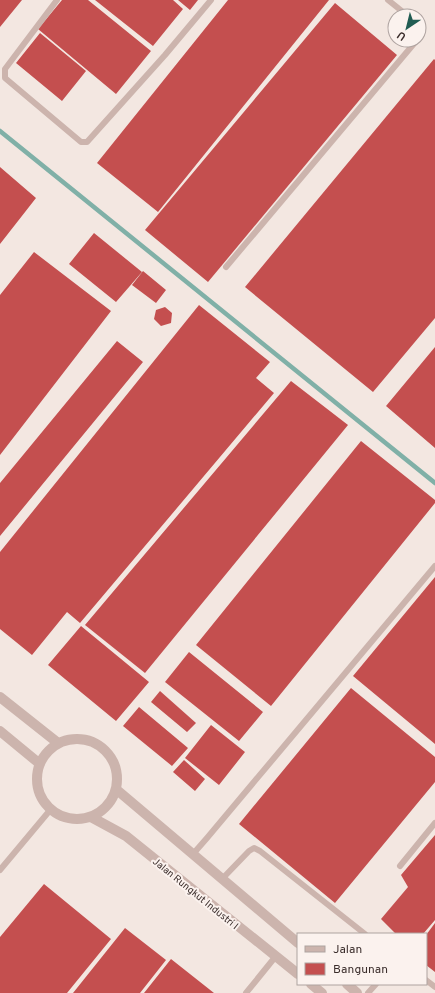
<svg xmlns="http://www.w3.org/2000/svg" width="435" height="993" viewBox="0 0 435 993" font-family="Overpass,sans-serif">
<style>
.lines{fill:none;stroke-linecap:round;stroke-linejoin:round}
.stream{stroke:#80b0a7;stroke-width:4.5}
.building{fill:#c44f4f}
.lane{stroke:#ccb4ad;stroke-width:6}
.street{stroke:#ccb4ad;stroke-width:10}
.labels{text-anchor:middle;stroke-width:4;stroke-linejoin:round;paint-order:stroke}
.street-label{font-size:10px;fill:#3a2d2b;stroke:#fbf2ee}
</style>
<rect width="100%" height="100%" fill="#f3e7e1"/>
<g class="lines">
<!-- stream -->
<path class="stream" d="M 0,131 L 435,483"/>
</g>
<!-- building -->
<path class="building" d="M 0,0 L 22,0 L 0,27 Z
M 62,0 L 88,0 L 151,51 L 116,94 L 38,29 Z
M 95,0 L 173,0 L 183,9 L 153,46 Z
M 178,0 L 198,0 L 190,10 Z
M 228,0 L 329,0 L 158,212 L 97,163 Z
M 335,3 L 397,55 L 208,282 L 145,230 Z
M 40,33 L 86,71 L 62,101 L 16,63 Z
M 434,59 L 435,60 L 435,318 L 373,392 L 245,287 Z
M 0,167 L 36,198 L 0,244 Z
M 94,233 L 142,272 L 116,302 L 69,264 Z
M 34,252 L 111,311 L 0,455 L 0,295 Z
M 143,271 L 166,290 L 156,303 L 132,285 Z
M 199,305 L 270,362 L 256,378 L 274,393 L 80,623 L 67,612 L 32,655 L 0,629 L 0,552 Z
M 165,307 L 172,313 L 171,323 L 161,326 L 154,319 L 156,310 Z
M 117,341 L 143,362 L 0,536 L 0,483 Z
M 435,347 L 435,448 L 386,406 Z
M 291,381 L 348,425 L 145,673 L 85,625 Z
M 361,441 L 435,500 L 435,503 L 271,706 L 196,645 Z
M 435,577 L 435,744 L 353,676 Z
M 81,626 L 149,682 L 116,721 L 48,665 Z
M 189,652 L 263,712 L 239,741 L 165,682 Z
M 351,688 L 435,757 L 435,782 L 335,903 L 239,824 Z
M 160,691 L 196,723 L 187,732 L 151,702 Z
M 139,707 L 188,748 L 172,766 L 123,726 Z
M 211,725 L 245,752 L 219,785 L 185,758 Z
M 184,760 L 205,779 L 195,791 L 173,772 Z
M 435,835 L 435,920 L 423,934 L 396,934 L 381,919 L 408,887 L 401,875 Z
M 44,884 L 111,939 L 67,993 L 0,993 L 0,937 Z
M 435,923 L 435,972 L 426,965 L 426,935 Z
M 125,928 L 166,960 L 140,993 L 73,993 Z
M 171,959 L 214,993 L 144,993 Z"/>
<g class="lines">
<!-- lane -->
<path class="lane" d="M 57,0 L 5,69 L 5,78 L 81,142 L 87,142 L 165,55 L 211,0
M 388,0 L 408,16
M 419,24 L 423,29 L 422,34 L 419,38
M 226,267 L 417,40
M 193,854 L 207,838 L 435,566
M 400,866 L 435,823
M 0,870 L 51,809
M 222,879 L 249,851 L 254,848 L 260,851 L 365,934
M 426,980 L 435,987
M 246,993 L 276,956
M 368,993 L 376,984"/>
<!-- street -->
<path class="street" d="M 0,697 L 58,743
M 0,731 L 40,764
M37 779a40 40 0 1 1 80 0a40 40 0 1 1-80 0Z
M 117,790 L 298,943
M 91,817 L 126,836 L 298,974
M 311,984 L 322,993
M 347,984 L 357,993"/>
</g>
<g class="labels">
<!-- street labels -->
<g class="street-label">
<text transform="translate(196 893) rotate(39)" y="4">Jalan Rungkut Industri I</text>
</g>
</g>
<!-- legend -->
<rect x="297" y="933" width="130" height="52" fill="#fbf2ee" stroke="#aea3a0"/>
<rect x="305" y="946" width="20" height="6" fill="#ccb4ad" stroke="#aea3a0"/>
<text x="333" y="953" font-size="12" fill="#3a2d2b">Jalan</text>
<rect x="305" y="963" width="20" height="12" fill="#c44f4f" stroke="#aea3a0"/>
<text x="333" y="973" font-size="12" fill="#3a2d2b">Bangunan</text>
<!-- north arrow -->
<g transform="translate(407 28) rotate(215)"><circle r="19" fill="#fbf2ee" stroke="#aea3a0"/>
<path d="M0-3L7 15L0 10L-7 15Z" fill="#215c52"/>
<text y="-6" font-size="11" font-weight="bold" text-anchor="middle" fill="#3a2d2b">U</text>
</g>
</svg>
